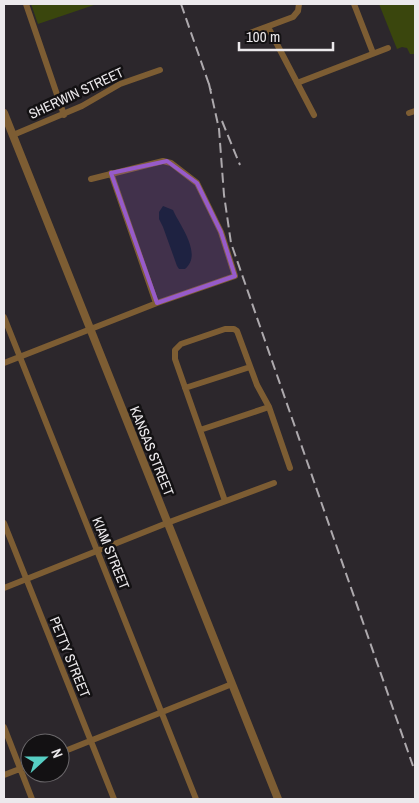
<svg xmlns="http://www.w3.org/2000/svg" width="419" height="803" viewBox="0 0 419 803" font-family="'Archivo Narrow',sans-serif">
<style>
.green{fill:#3a460d}
.water{fill:#001520}
.lines{fill:none;stroke-linecap:round;stroke-linejoin:round}
.minor{stroke:#7d5d33;stroke-width:6}
.tertiary{stroke:#7d5d33;stroke-width:8}
.rail{stroke:#ada9ad;stroke-width:2;stroke-dasharray:10 5;stroke-linecap:butt}
.marked{fill:#975bca;fill-opacity:0.2;stroke:#975bca;stroke-width:4;stroke-linejoin:round}
.labels{text-anchor:middle;stroke-width:5;stroke-linejoin:round;paint-order:stroke}
.street-label{font-size:14px;fill:#ece9ec;stroke:#131113}
</style>
<rect width="100%" height="100%" fill="#2c272c"/>
<!-- green -->
<path class="green" d="M 31,4 L 97,4 L 38,24 Z
M 379,4 L 414,4 L 415,8 L 415,54 L 410,54 L 407,48 L 402,47 L 397,49 Z"/>
<!-- water -->
<path class="water" d="M 163,206 L 173,210 C 180,226 203,254 185,269 L 179,269 L 177,266 L 163,227 L 159,219 L 159,212 Z"/>
<g class="lines">
<!-- minor -->
<path class="minor" d="M 26,4 L 64,115
M 354,4 L 373,53
M 268,27 L 314,115
M 250,33 L 293,17 L 298,11 L 299,4
M 297,83 L 388,48
M 409,113 L 415,111
M 13,135 L 82,106 L 120,84 L 160,70
M 111,173 L 156,303
M 4,317 L 196,799
M 4,363 L 157,303 L 235,276 L 221,232 L 197,183 L 171,163 L 163,161 L 91,179
M 185,388 L 250,367
M 200,430 L 269,407
M 225,501 L 175,359 L 175,350 L 181,344 L 225,329 L 234,329 L 237,331 L 257,385 L 269,407 L 290,468
M 4,523 L 114,799
M 4,588 L 167,523 L 274,483
M 4,727 L 32,799
M 60,753 L 232,684
M 4,775 L 30,765"/>
<!-- tertiary -->
<path class="tertiary" d="M 4,113 L 278,799"/>
<!-- rail -->
<path class="rail" d="M 181,4 L 211,90
M 209,84 L 219,129 L 224,195 L 231,243 L 413,766
M 222,121 L 240,165"/>
</g>
<!-- marked area -->
<path class="marked" d="M 167,161 L 197,183 L 221,232 L 235,276 L 157,303 L 111,173 Z"/>
<g class="labels">
<!-- street labels -->
<g class="street-label">
<text transform="translate(76 93) rotate(-25)" y="5">SHERWIN STREET</text>
<text transform="translate(152 451) rotate(68)" y="5">KANSAS STREET</text>
<text transform="translate(111 553) rotate(68)" y="5">KIAM STREET</text>
<text transform="translate(70 657) rotate(68)" y="5">PETTY STREET</text>
</g>
</g>
<!-- border -->
<rect width="419" height="803" fill="none" stroke="#ece9ec" stroke-width="10"/>
<!-- north arrow -->
<g transform="translate(45 758) rotate(69)"><circle r="24" fill="#131113" stroke="#6a676a"/>
<path d="M0-4L9 19L0 12L-9 19Z" fill="#56cec3"/>
<text y="-8" font-size="14" font-weight="bold" text-anchor="middle" fill="#ece9ec">N</text>
</g>
<!-- scale -->
<path d="M239 42v8h94v-8" fill="none" stroke="#ece9ec" stroke-width="2.5"/>
<text x="246" y="42" font-size="15" fill="#ece9ec" stroke="#131113" stroke-width="4" paint-order="stroke">100 m</text>
</svg>
